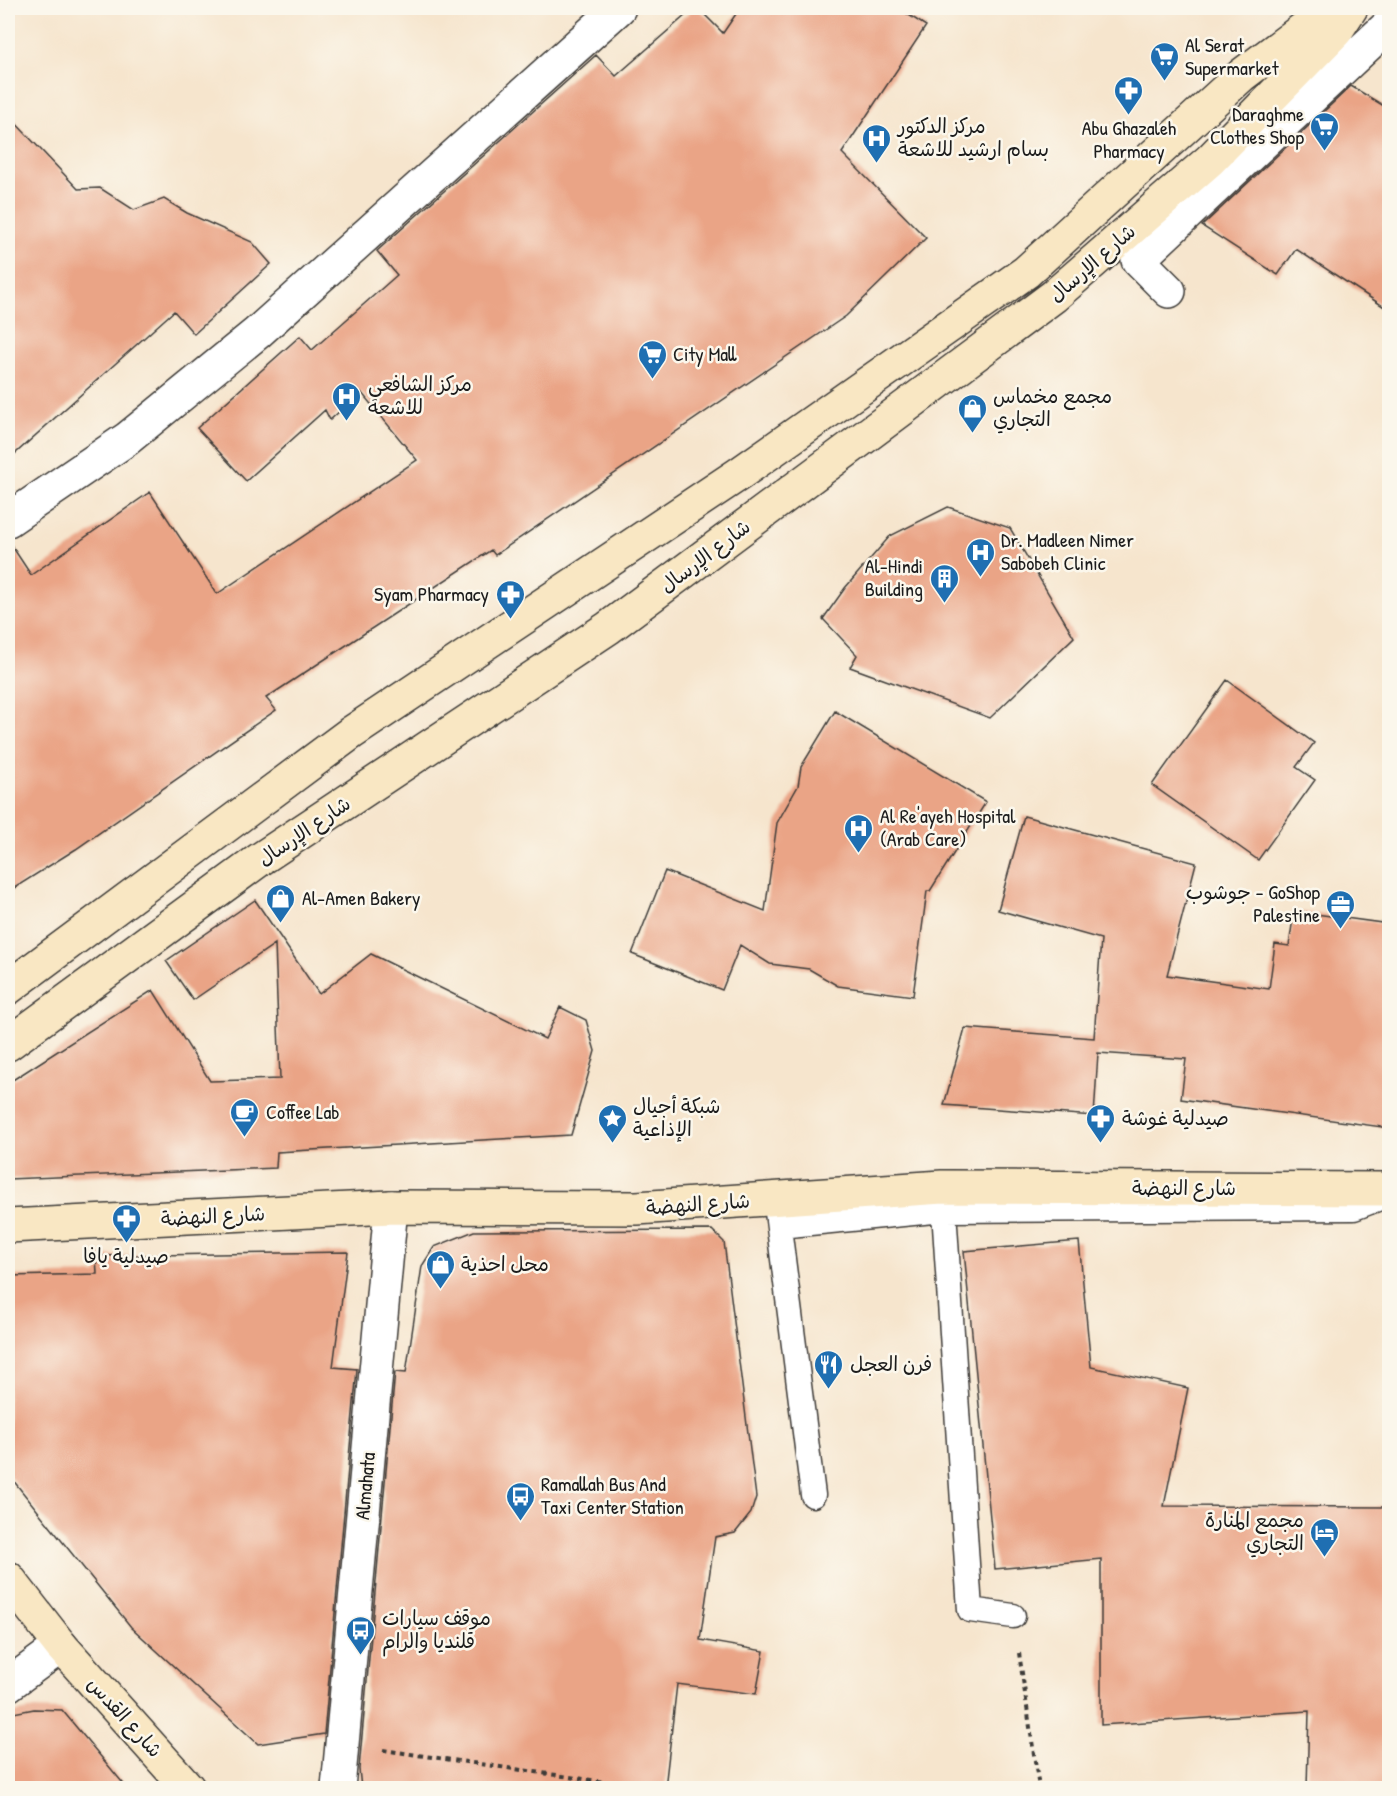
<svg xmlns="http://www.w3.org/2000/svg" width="1397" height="1796" viewBox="0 0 1397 1796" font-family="'Patrick Hand','Playpen Sans Arabic',sans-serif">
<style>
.building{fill:#eaa486}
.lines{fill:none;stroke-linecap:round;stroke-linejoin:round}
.lane-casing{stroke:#3d3a37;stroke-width:27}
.street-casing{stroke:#3d3a37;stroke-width:36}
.secondary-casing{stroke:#3d3a37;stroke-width:36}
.path{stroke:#3d3a37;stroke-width:4;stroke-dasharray:4.5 4.5;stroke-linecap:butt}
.lane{stroke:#fff;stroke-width:24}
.street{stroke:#fff;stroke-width:33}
.secondary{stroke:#f9e7c3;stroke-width:33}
.labels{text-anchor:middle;stroke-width:5;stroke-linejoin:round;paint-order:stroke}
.poi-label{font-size:20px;fill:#1c1c1c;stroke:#fbf7ec;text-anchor:start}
.street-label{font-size:20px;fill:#1c1c1c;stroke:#fbf7ec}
</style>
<rect width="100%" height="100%" fill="#fbf7ec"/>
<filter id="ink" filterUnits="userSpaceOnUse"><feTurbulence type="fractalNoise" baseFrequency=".0167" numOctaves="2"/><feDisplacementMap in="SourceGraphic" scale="12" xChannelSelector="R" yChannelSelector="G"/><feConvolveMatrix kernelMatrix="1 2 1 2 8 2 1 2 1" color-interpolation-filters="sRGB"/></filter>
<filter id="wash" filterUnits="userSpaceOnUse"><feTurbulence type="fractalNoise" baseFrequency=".008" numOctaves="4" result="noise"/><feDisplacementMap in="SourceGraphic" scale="24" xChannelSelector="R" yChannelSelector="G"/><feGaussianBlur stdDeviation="1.35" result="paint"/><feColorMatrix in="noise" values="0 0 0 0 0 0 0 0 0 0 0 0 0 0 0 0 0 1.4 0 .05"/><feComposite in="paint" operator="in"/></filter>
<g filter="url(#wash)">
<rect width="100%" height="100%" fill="#f6e5cd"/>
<g id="blocks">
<!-- building -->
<path class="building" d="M 694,8 L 698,8 L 723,33 L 740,8 L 898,8 L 926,26 L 842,153 L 926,238 L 846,316 L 495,555 L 491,550 L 266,698 L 276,710 L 76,849 L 8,892 L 8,540 L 31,575 L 150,492 L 217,594 L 417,460 L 361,392 L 330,420 L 325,410 L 246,481 L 197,428 L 300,336 L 312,350 L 397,275 L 377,251 L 596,55 L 616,76 Z
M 1351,86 L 1389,109 L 1389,310 L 1296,249 L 1278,275 L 1202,226 Z
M 8,115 L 78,189 L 100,188 L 134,210 L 164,199 L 187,213 L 252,242 L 271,264 L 194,334 L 174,311 L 8,460 Z
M 948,507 L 1010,528 L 1074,637 L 990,718 L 850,667 L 857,655 L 823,619 L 845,588 L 890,536 Z
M 1227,680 L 1314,743 L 1296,767 L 1315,780 L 1258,860 L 1152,785 Z
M 835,711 L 986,802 L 930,891 L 927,891 L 913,996 L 838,986 L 809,969 L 770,964 L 740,945 L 722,990 L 632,954 L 665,871 L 765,911 L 777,823 L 798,786 L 801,767 Z
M 1024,816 L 1196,863 L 1167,975 L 1269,989 L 1275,944 L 1289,946 L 1294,911 L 1389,924 L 1389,1128 L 1181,1099 L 1186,1059 L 1098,1053 L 1094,1116 L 944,1105 L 965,1028 L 1094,1038 L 1101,939 L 998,910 Z
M 255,900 L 319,994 L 371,954 L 545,1039 L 560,1007 L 586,1020 L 595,1051 L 571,1135 L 277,1152 L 276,1168 L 8,1179 L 8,1083 L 153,990 L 210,1081 L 280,1079 L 275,944 L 193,1000 L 166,961 Z
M 712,1230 L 724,1242 L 756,1497 L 751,1513 L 735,1533 L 715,1537 L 700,1640 L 764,1651 L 756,1694 L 677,1684 L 665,1788 L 361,1788 L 359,1769 L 395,1372 L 406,1373 L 422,1266 L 434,1247 L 474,1231 Z
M 1079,1241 L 1091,1367 L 1188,1388 L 1164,1506 L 1389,1507 L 1389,1788 L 1307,1788 L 1309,1711 L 1101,1725 L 1101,1559 L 995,1569 L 964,1251 Z
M 348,1252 L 333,1367 L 357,1369 L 324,1734 L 258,1744 L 131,1627 L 8,1474 L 8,1276 L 97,1274 L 96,1256 Z
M 34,1709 L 62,1710 L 127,1788 L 8,1788 L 8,1714 Z"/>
</g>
</g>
<g filter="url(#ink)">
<use href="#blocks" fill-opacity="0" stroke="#3d3a37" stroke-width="1.5"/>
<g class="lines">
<defs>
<path id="lane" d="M 943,1195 L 970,1610 L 1013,1616
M 777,1212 L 813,1495
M 779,1226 L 944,1210 L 1354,1208 L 1390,1194"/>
<path id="street" d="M 1169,291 L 1138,260 L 1390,24
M 8,520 L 127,439 L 257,333 L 619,8
M 8,1685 L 61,1646
M 338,1788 L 391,1207"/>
<path id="secondary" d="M 8,988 L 351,733 L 739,474 L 1026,272 L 1242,75 L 1331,8
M 8,1044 L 259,860 L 608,628 L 1054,296 L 1210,160 L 1336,31 L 1351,8
M 8,1226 L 391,1207 L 637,1208 L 942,1187 L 1390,1189
M 8,1578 L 61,1646 L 188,1788"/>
</defs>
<!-- lane casing -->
<use href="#lane" class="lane-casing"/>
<!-- street casing -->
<use href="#street" class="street-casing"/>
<!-- secondary casing -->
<use href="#secondary" class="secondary-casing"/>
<!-- path -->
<path class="path" d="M 1019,1653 L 1039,1788
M 383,1750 L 646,1788"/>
<!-- lane -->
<use href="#lane" class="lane"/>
<!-- street -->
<use href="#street" class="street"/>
<!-- secondary -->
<use href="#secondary" class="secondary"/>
</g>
</g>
<!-- icons -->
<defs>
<symbol id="supermarket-pin" viewBox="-11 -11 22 30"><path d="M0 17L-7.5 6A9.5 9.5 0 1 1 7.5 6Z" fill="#1f6fb2" stroke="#fbf7ec"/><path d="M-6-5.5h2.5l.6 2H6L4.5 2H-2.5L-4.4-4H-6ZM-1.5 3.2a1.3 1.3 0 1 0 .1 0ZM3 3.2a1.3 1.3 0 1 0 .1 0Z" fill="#fff"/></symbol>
<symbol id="pharmacy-pin" viewBox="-11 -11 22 30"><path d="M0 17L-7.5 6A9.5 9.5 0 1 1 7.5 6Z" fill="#1f6fb2" stroke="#fbf7ec"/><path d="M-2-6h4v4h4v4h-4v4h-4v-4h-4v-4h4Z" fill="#fff"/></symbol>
<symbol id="hospital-pin" viewBox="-11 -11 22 30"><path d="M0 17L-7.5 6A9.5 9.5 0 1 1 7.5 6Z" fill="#1f6fb2" stroke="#fbf7ec"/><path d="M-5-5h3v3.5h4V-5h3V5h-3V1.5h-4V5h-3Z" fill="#fff"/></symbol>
<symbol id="shop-pin" viewBox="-11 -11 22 30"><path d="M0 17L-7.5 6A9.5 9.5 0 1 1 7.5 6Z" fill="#1f6fb2" stroke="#fbf7ec"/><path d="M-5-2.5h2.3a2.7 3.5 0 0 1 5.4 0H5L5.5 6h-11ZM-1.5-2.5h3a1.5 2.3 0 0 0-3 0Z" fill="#fff"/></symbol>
<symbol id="building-pin" viewBox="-11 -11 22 30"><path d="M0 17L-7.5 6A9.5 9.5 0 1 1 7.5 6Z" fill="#1f6fb2" stroke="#fbf7ec"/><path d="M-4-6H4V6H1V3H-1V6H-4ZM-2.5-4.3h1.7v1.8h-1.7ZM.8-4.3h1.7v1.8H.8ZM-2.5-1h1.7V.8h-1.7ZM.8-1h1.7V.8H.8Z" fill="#fff"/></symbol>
<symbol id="office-pin" viewBox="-11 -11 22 30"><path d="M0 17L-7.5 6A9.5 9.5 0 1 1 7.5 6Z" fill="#1f6fb2" stroke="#fbf7ec"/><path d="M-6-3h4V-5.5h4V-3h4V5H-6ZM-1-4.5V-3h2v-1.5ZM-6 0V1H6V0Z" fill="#fff"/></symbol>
<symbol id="cafe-pin" viewBox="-11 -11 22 30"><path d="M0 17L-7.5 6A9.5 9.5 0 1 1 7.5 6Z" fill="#1f6fb2" stroke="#fbf7ec"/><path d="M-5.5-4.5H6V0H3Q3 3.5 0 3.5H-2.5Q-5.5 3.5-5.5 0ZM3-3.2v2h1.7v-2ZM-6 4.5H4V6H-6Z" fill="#fff"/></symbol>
<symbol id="sight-pin" viewBox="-11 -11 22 30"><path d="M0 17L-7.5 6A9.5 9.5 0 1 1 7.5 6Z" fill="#1f6fb2" stroke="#fbf7ec"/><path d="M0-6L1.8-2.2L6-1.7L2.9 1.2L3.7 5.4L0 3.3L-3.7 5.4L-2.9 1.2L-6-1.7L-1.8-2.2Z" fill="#fff"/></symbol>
<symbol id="restaurant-pin" viewBox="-11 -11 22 30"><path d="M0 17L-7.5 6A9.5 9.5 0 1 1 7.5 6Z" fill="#1f6fb2" stroke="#fbf7ec"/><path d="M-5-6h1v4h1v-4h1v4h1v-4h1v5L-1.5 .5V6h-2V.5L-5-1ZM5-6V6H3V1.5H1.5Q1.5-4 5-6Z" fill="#fff"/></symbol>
<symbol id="bus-pin" viewBox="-11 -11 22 30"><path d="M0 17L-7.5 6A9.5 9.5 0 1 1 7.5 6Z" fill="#1f6fb2" stroke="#fbf7ec"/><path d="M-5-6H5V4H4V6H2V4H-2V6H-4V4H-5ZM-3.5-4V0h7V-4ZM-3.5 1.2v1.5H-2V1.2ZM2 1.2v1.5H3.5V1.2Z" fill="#fff"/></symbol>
<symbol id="hotel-pin" viewBox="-11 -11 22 30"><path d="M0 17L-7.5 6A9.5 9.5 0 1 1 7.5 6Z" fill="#1f6fb2" stroke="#fbf7ec"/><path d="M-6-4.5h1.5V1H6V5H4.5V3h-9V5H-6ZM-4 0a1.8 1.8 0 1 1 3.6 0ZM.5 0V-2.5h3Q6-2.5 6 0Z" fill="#fff"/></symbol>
</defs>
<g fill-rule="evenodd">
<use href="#supermarket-pin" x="1148" y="40" width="33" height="45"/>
<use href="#pharmacy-pin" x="1112" y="74" width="33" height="45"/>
<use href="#supermarket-pin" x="1308" y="110" width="33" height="45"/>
<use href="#hospital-pin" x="860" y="122" width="33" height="45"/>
<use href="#supermarket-pin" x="636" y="338" width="33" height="45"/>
<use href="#hospital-pin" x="330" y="380" width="33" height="45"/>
<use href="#shop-pin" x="956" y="392" width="33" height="45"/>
<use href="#hospital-pin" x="964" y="536" width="33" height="45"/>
<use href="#building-pin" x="928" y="562" width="33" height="45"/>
<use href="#pharmacy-pin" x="494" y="578" width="33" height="45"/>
<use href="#hospital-pin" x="842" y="812" width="33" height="45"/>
<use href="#shop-pin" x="264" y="882" width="33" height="45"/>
<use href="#office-pin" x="1324" y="888" width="33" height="45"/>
<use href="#cafe-pin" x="228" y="1096" width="33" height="45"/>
<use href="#sight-pin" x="596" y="1102" width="33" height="45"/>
<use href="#pharmacy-pin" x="1084" y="1102" width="33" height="45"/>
<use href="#pharmacy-pin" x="110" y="1202" width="33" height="45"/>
<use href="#shop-pin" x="424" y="1248" width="33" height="45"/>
<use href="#restaurant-pin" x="812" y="1348" width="33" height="45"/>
<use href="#bus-pin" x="504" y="1480" width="33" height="45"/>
<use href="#hotel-pin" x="1308" y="1516" width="33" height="45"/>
<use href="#bus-pin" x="344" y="1614" width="33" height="45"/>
</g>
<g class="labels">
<!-- poi labels -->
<g class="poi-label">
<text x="1185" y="52">Al Serat<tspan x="1185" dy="23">Supermarket</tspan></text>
<text x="1304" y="121" text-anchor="end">Daraghme<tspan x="1304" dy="23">Clothes Shop</tspan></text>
<text x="898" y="133">مركز الدكتور<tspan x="898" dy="23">بسام ارشيد للاشعة</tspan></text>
<text x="1129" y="135" text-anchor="middle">Abu Ghazaleh<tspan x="1129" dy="23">Pharmacy</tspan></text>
<text x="673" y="361">City Mall</text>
<text x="368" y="391">مركز الشافعي<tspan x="368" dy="23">للاشعه</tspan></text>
<text x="993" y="403">مجمع مخماس<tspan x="993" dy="23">التجاري</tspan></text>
<text x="1001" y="547">Dr. Madleen Nimer<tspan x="1001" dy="23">Sabobeh Clinic</tspan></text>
<text x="923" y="573" text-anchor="end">Al-Hindi<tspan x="923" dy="23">Building</tspan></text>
<text x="489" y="601" text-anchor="end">Syam Pharmacy</text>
<text x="880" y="823">Al Re'ayeh Hospital<tspan x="880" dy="23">(Arab Care)</tspan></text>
<text x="1320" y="899" text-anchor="end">جوشوب - GoShop<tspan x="1320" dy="23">Palestine</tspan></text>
<text x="302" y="905">Al-Amen Bakery</text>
<text x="633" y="1113">شبكة أجيال<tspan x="633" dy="23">الإذاعية</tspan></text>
<text x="266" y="1119">Coffee Lab</text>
<text x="1122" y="1125">صيدلية غوشة</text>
<text x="126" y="1263" text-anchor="middle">صيدلية يافا</text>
<text x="461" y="1271">محل احذية</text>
<text x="850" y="1371">فرن العجل</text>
<text x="541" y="1491">Ramallah Bus And<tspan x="541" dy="23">Taxi Center Station</tspan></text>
<text x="1304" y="1527" text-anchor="end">مجمع المنارة<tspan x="1304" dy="23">التجاري</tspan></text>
<text x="382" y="1625">موقف سيارات<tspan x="382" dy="23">قلنديا والرام</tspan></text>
</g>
<!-- street labels -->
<g class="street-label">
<text transform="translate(1092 263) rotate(-41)" y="7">شارع الإرسال</text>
<text transform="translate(705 556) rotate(-37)" y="7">شارع الإرسال</text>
<text transform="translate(304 831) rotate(-34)" y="7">شارع الإرسال</text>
<text x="1184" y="1195">شارع النهضة</text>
<text transform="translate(698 1204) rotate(-4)" y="7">شارع النهضة</text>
<text transform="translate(213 1216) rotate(-3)" y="7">شارع النهضة</text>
<text transform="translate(365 1486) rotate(-85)" y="7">Almahata</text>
<text transform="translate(125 1717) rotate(48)" y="7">شارع القدس</text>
</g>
</g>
<!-- margin -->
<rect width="1397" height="1796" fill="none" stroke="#fbf7ec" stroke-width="30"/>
</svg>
